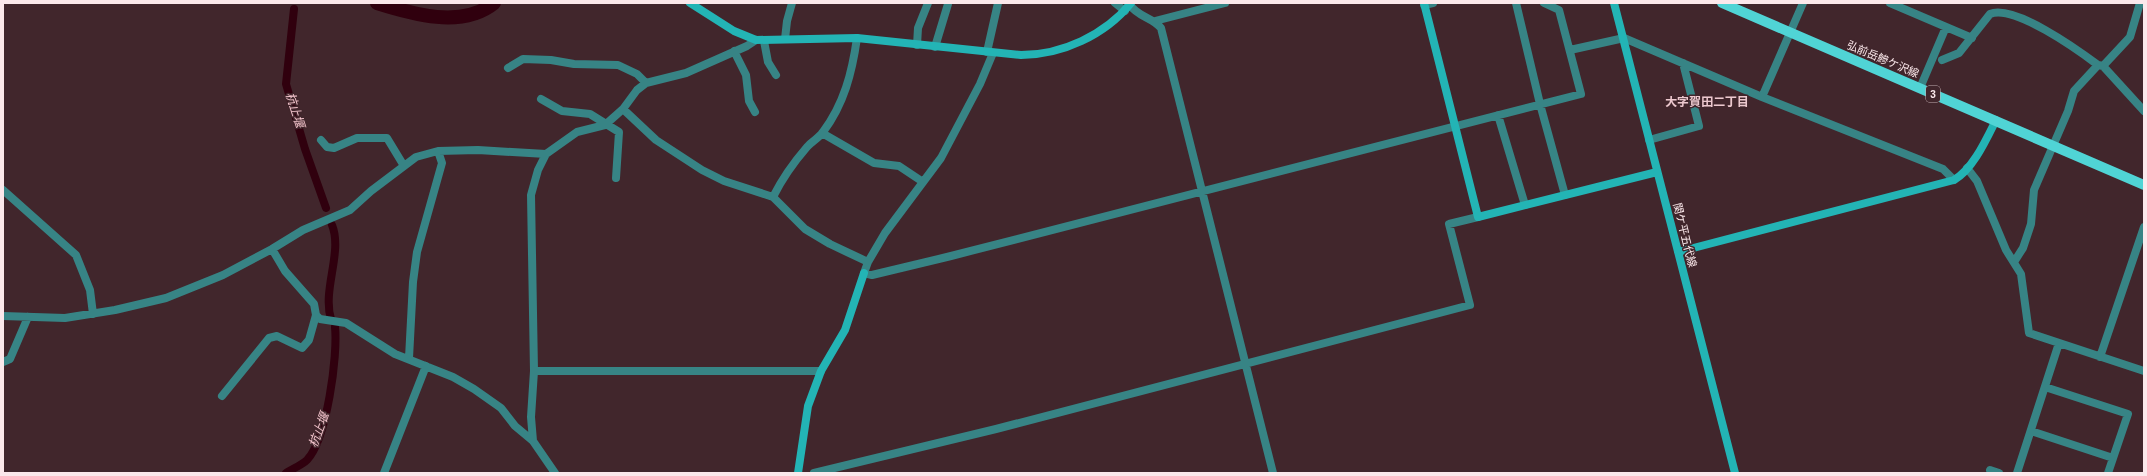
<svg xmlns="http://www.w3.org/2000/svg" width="2147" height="476" viewBox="0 0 2147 476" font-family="Arial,'Noto Sans JP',sans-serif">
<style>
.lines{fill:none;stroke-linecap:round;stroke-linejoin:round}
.canal{stroke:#30000e;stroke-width:8}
.river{stroke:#30000e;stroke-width:14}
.street{stroke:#378485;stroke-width:8}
.secondary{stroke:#23b4b5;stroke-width:8}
.primary{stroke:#50d4d5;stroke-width:10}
.labels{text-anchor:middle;stroke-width:3;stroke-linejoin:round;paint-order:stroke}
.shield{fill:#41262c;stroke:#c3aeb2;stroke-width:1}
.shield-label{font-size:10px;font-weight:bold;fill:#fbe8eb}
.street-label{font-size:11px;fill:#fbe8eb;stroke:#41262c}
.neighbourhood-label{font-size:12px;font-weight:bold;fill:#ecc8ce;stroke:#41262c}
.water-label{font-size:12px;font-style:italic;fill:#f4c5cd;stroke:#41262c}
</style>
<rect width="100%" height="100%" fill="#41262c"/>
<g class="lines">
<!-- canal -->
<path class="canal" d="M 294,9 L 286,84 L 305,149 L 326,208
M 331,319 C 322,290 343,252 332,225
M 286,473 C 292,469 302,465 307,460 C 327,439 338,355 335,327"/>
<!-- river -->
<path class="river" d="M 377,3 C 412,14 462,29 494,3"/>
<!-- street -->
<path class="street" d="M 1115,3 L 1125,11
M 1516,3 L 1540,104 L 1565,195
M 1890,3 L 1972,38
M 1130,5 C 1138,17 1152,17 1161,28 L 1273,473
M 1424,5 L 1433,3
M 1155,21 L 1225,3
M 785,39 L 787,21 L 792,3
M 764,41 L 768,62 L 776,75
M 917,45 L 918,28 L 928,3
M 935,47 L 948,4
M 1570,50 L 1624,38 L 1762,97 L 1943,169 L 1954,180
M 734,51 L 746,75 L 749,101 L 755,112
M 987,52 L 998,3
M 993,53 L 980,84 L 941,158 L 885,233 L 868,262 L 864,273 L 872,275 L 951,256 L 1581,94 L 1559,10 L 1544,3
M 1942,60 L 1959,53 L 1990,14 C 2014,4 2078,50 2098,65 L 2103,66 L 2144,111
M 2103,66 L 2130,37 L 2140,3
M 508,68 L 523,59 L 551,60 L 574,64 L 618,65 L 637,74 L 646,83
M 1920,88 L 1946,27
M 1762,97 L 1803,3
M 541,99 L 562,111 L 590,114 L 619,132 L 616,178
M 623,109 L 656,140 L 702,170 L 724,181 L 773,197 L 805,229 L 830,244 L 868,262
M 1498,115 L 1525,205
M 822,133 L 874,163 L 899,166 L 923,182
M 321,140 L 327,147 L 334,148 L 357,138 L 387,138 L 404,166
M 1649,140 L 1699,126 L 1683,63
M 1967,168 L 1977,181 L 2006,250 L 2021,274 L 2029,333 L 2144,371
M 3,190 L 76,255 L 90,290 L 93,314
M 773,197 C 782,179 794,162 807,147 C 812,141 819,138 823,132 C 844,104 852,73 857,38
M 2014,262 L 2023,248 L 2031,224 L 2034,190 L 2068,111 L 2074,91 L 2098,65
M 316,315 L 320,319 L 346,323 L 395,354 L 453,377 L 474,389 L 501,408 L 515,426 L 533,441 L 555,473
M 3,316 L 65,318 L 115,310 L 166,298 L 223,275 L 272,249 L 303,230 L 350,210 L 371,191 L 416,157 L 438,151 L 478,150 L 546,154
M 2100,357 L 2144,227
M 409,358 L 413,282 L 417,252 L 442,163 L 438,151
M 3,362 L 10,359 L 28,317
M 534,371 L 821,371
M 2045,387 L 2128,414 L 2108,473
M 222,396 L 269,338 L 277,336 L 302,348 L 309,340 L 316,315 L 314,304 L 285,271 L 272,249
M 2031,431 L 2113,458
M 533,441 L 531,417 L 534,371 L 531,195 L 538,170 L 546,154 L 577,132 L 605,125 L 623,109 L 637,90 L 646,83 L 686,73 L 747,46 L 756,40
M 1990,470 L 1999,473
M 384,473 L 426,366
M 814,473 L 996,429 L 1470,305 L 1449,224 L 1478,217
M 2017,473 L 2059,343"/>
<!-- secondary -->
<path class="secondary" d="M 690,3 L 734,31 L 756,40 L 857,38 L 1021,55 C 1062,55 1105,35 1131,3
M 1424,3 L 1478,217 L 1657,172
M 1614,3 L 1735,473
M 1678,252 L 1954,180 C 1973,169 1986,140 1996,120
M 798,473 L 808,406 L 821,371 L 845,330 L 864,273"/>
<!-- primary -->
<path class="primary" d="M 1722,3 L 2144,185"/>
</g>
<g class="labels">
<!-- shield labels -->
<rect class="shield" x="1926" y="86" width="14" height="16" rx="3"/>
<g class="shield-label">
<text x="1933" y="98">3</text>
</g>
<!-- street labels -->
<g class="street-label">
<text transform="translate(1883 59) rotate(23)" y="4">弘前岳鰺ケ沢線</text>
<text transform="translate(1685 235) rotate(76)" y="4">関ケ平五代線</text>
</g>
<!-- neighbourhood labels -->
<g class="neighbourhood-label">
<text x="1707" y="106">大字賀田二丁目</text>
</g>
<!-- water labels -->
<g class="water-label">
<text transform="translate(295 110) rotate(72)" y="4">杭止堰</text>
<text transform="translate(319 430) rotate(-70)" y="4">杭止堰</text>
</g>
</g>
<!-- border -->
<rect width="2147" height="476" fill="none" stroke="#fbe8eb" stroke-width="8"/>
</svg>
